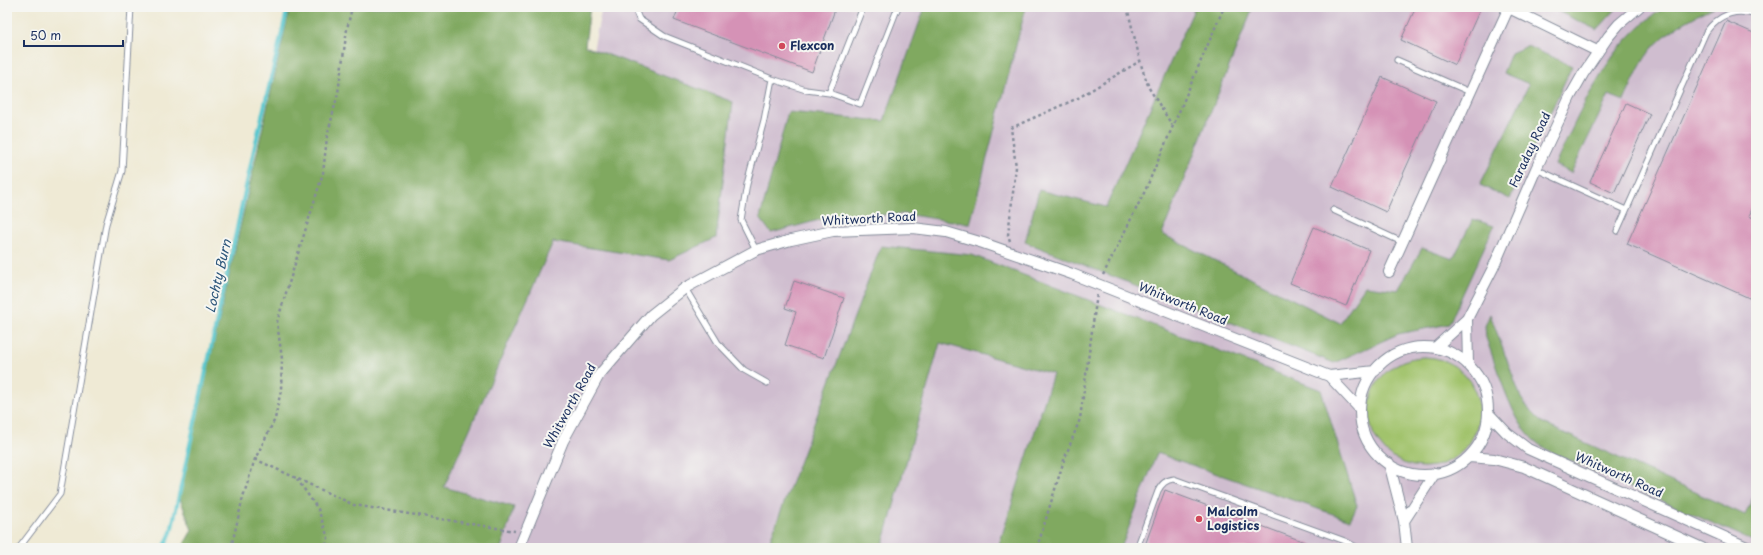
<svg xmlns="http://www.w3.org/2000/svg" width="1763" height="555" viewBox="0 0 1763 555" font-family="'Playpen Sans',sans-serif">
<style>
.industrial{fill:#cfbdcf}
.green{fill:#a1c36c;stroke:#5e7965}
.forest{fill:#80a960;stroke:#4e6c5f}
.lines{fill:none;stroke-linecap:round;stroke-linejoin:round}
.stream{stroke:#5bc8cf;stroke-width:4}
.building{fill:#d592b6}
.service-casing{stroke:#858c9a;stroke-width:7}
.minor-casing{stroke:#858c9a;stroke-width:12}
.path{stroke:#858c9a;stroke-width:2.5;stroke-dasharray:3 3;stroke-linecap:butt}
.service{stroke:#fff;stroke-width:5}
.minor{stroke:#fff;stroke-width:10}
.poi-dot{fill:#d1495b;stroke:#f6f6f2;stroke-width:1.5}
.labels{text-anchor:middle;stroke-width:4;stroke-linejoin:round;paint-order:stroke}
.poi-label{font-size:12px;font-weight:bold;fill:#1b2f5e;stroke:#f6f6f2;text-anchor:start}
.street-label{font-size:12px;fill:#1b2f5e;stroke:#f6f6f2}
.water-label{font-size:13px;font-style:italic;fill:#2b557a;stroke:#f6f6f2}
</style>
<rect width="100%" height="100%" fill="#f6f6f2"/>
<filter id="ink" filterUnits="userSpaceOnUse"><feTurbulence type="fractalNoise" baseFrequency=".025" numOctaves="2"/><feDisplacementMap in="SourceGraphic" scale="8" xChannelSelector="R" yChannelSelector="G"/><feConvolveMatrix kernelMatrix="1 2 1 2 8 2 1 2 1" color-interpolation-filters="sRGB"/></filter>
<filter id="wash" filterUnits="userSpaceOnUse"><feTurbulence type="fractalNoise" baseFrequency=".012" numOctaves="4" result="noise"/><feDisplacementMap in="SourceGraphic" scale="16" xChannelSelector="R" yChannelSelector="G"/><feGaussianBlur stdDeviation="0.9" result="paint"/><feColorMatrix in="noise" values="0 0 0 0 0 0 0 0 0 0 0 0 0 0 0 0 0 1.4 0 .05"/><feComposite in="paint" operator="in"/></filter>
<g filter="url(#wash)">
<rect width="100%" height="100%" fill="#efead5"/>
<!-- industrial -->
<path class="industrial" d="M 602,7 L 1756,7 L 1756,548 L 501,548 L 513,507 L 444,487 L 553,242 Z"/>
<!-- green -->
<path class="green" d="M1369 412a55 55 0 1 1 110 0a55 55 0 1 1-110 0Z"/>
<!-- forest -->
<path class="forest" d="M 290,7 L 590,7 L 585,46 L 733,102 L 716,238 L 669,260 L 553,242 L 444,487 L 514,507 L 501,548 L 182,548 L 192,530 L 179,496 Z
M 925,7 L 1026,7 L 970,224 L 904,214 L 830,217 L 771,233 L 760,218 L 788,112 L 884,121 Z
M 1195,7 L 1253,7 L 1162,234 L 1340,323 L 1365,286 L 1398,290 L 1422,248 L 1453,259 L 1473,219 L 1494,226 L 1449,324 L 1398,334 L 1334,363 L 1025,242 L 1039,190 L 1106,207 Z
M 1549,7 L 1618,7 L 1597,30 Z
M 1666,7 L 1714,7 C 1691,18 1666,31 1650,51 C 1639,65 1632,84 1624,101 L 1609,95 L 1571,173 L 1555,165 C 1582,108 1609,40 1666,7 Z
M 1527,46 L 1572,66 L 1510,199 L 1480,185 L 1529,84 L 1503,73 L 1511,53 Z
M 881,246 L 972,255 L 1321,390 L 1357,506 L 1350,520 L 1157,453 L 1121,548 L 998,548 L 1053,374 L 940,343 L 882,548 L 767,548 Z
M 1490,314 L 1521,398 L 1531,412 L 1540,421 L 1553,428 L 1745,515 L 1756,491 L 1756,542 L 1555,454 C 1545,449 1535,443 1528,434 C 1510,414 1496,365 1486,338 L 1485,326 Z"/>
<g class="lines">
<!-- stream -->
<path class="stream" d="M 164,548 L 171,532 L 254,150 L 288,7"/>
</g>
<g id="blocks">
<!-- building -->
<path class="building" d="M 679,7 L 836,7 L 812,72 L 674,20 Z
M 1416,7 L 1481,7 L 1455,65 L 1401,40 Z
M 1726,21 L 1756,34 L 1756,200 L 1749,216 L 1756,219 L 1756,301 L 1627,244 Z
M 1382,77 L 1436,101 L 1386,212 L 1332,187 Z
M 1626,103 L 1650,114 L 1614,193 L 1590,182 Z
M 1314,227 L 1369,250 L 1346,306 L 1290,283 Z
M 794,281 L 844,298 L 824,358 L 785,345 L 796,312 L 785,308 Z
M 1165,490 L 1318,547 L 1317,548 L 1144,548 Z"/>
</g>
</g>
<g filter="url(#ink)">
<use href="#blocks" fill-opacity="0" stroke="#858c9a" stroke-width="1"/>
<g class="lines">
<defs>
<path id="service" d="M 634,7 L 639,19 L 664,36 L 772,79 L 806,90 L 829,93 L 860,104 L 898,7
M 1397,60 L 1470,92
M 829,93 L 863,7
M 1536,169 L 1626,210
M 1333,210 L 1402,242
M 1617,231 L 1706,32 C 1718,15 1735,8 1756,15
M 756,250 L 741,220 L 747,184 L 764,120 L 772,79
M 685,288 L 718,343 L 744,370 L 767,383
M 19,548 L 60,494 L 106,224 L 122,171 L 131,7
M 1137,548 L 1158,491 C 1162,483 1166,480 1174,479 L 1345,541 L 1358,548"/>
<path id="minor" d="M 1509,8 L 1597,51
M 1389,272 L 1509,7
M 1467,319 L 1468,365
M 1436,347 L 1467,319 L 1493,268 L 1536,169 L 1570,97 L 1583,74 L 1608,37 L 1619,24 L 1639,7
M1360 411a64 64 0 1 1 128 0a64 64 0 1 1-128 0Z
M 1329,376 L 1375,371
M 1488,413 L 1507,433 L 1528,449 L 1749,548
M 1469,457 L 1494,459 L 1524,467 L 1702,548
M 1389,463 L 1404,521 L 1407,548
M 1404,521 L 1435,473
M 519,548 L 563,441 L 599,375 L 651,315 L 685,288 L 756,250 L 791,240 L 833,231 L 913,228 L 946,232 L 983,243 L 1072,274 L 1329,376 L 1359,408"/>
</defs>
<!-- service casing -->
<use href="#service" class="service-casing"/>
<!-- minor casing -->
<use href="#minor" class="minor-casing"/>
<!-- path -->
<path class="path" d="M 1127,7 L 1142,68 L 1149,88 L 1172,125
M 1010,241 L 1008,235 L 1016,167 L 1011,128 L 1078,98 L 1140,61
M 1103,275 L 1145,191 L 1224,7
M 255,459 L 354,505 L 515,531
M 297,479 L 318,509 L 328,538 L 325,548
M 231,548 L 243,497 L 255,459 L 275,419 L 281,390 L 282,359 L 277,322 L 323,173 L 327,137 L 338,93 L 347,29 L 352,7
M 1037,548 L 1064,460 L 1080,419 L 1097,294"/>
<!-- service -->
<use href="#service" class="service"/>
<!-- minor -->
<use href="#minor" class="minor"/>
</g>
</g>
<!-- markers -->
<g class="poi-dot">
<circle cx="782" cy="46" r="4"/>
<circle cx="1199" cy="519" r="4"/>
</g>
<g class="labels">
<!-- poi labels -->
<g class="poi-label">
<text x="790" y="50">Flexcon</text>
<text x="1207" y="516">Malcolm<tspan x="1207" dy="14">Logistics</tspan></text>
</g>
<!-- street labels -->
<g class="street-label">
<text transform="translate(1530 150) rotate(-65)" y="4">Faraday Road</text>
<text transform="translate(869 219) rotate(-3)" y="4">Whitworth Road</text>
<text transform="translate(1183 304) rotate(22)" y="4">Whitworth Road</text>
<text transform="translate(570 406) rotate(-61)" y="4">Whitworth Road</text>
<text transform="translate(1619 475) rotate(24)" y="4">Whitworth Road</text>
</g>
<!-- water labels -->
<g class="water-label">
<text transform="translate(218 276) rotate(-77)" y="5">Lochty Burn</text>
</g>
</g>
<!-- margin -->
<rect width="1763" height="555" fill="none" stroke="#f6f6f2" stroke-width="24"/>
<!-- scale -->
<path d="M24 40v6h99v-6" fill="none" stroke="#1b2f5e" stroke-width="2"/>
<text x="30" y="40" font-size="12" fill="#1b2f5e" stroke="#f6f6f2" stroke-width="3" paint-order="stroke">50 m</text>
</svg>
